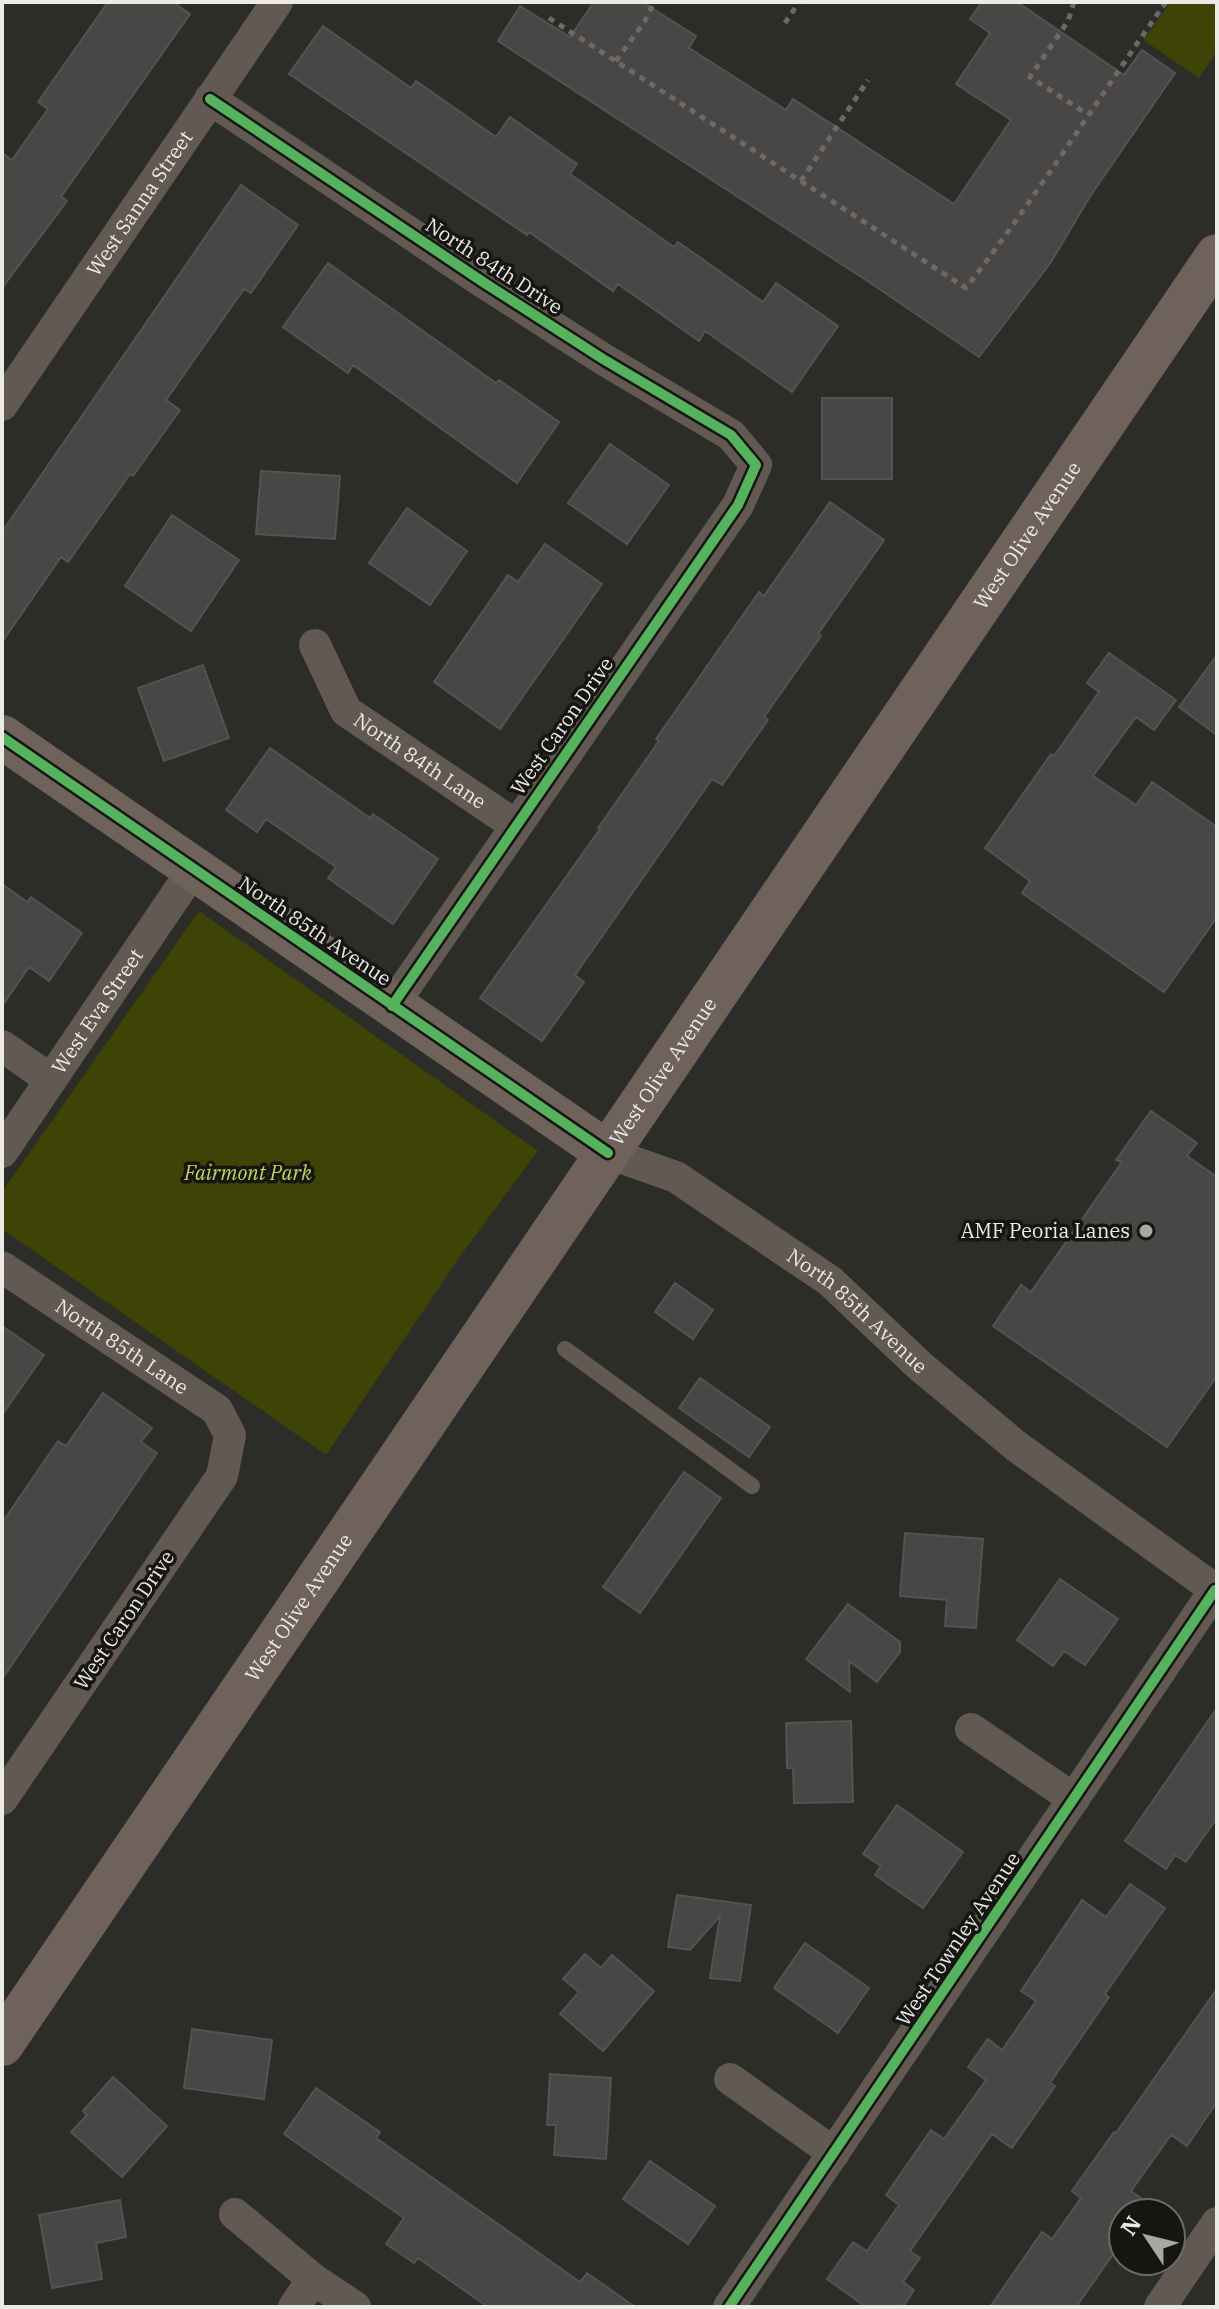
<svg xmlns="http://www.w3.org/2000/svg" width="1219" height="2309" viewBox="0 0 1219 2309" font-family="'IBM Plex Serif',serif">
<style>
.green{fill:#3d4405}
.building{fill:#484746;stroke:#545252;stroke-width:2}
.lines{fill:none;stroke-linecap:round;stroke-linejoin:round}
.path{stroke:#6f6965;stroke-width:5;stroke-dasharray:6 6;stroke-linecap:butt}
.lane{stroke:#625952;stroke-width:16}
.street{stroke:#625952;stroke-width:32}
.secondary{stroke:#6e625b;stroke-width:44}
.cycleway-casing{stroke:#161512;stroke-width:15}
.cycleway{stroke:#56b35d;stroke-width:10}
.poi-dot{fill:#a8a8a3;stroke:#161512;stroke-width:3}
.labels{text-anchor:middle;stroke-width:7;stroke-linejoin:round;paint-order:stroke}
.street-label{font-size:20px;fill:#ebeae5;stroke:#161512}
.park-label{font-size:20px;font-style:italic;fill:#c4d65e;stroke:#161512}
.poi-label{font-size:20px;fill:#ebeae5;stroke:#161512;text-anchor:end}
</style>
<rect width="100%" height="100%" fill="#2c2c28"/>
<!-- green -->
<path class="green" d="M 1171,2 L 1217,2 L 1217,51 L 1199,78 L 1143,40 Z
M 199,911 L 538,1151 L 461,1255 L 326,1455 L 2,1229 L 2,1192 Z"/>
<!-- building -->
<path class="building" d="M 108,2 L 173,2 L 190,14 L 61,197 L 67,201 L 2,288 L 2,153 L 12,160 L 48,109 L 38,102 Z
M 594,2 L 642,2 L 696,36 L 689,48 L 786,110 L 793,99 L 954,204 L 1011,120 L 956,84 L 990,33 L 970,19 L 982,2 L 1017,2 L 1124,75 L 1142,50 L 1175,73 L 1091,195 L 1051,262 L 979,357 L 872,284 L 498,41 L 520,6 L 570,37 Z
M 323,26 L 411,88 L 416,81 L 496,137 L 510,117 L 577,164 L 570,174 L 674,247 L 678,242 L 763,302 L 776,283 L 838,326 L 792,392 L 705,331 L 699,341 L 618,284 L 613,291 L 529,232 L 527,235 L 289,74 Z
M 241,185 L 298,225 L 251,293 L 244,289 L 166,400 L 180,410 L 133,476 L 130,474 L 68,562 L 61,557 L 2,642 L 2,532 Z
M 328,263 L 496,383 L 499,380 L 559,422 L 517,483 L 353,365 L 348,373 L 283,327 Z
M 822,398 L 892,398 L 892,479 L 822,479 Z
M 610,444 L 669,485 L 627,544 L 568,503 Z
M 261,471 L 340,476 L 335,539 L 256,534 Z
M 830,502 L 884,540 L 818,634 L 821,636 L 764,717 L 768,720 L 722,785 L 712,779 L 575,975 L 584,982 L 542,1041 L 480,998 L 600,829 L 598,828 L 659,741 L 656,739 L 759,592 L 764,596 Z
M 407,508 L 467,551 L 430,605 L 369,563 Z
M 172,515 L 239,560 L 191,631 L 125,586 Z
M 545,544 L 602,584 L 500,729 L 434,682 L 508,575 L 518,582 Z
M 1109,653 L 1176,700 L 1154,730 L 1136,717 L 1093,776 L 1136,805 L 1152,782 L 1217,827 L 1217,917 L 1164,992 L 1022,893 L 1030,881 L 985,848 L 1051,754 L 1054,756 L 1099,692 L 1087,683 Z
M 1217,655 L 1217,735 L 1179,707 Z
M 203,665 L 229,738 L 164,761 L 138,688 Z
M 270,748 L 370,818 L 373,814 L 438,859 L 393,924 L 328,878 L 336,867 L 266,819 L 257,832 L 226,810 Z
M 2,884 L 27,902 L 31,897 L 82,933 L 49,981 L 29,967 L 2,1006 Z
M 1151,1111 L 1197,1143 L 1187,1156 L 1217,1177 L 1217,1376 L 1167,1447 L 993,1326 L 1021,1285 L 1031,1292 L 1122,1162 L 1116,1160 Z
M 675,1283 L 713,1310 L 693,1339 L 655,1312 Z
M 2,1326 L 44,1355 L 2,1415 Z
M 700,1378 L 770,1427 L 749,1457 L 679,1408 Z
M 103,1393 L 152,1428 L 141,1442 L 157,1453 L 2,1679 L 2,1523 L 58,1441 L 66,1446 Z
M 684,1472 L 721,1498 L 640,1613 L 603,1587 Z
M 905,1533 L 983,1539 L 976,1628 L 945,1626 L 947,1600 L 900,1596 Z
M 1060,1579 L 1118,1619 L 1085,1665 L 1064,1651 L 1053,1666 L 1017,1640 Z
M 848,1604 L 900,1642 L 900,1652 L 877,1682 L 849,1661 L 850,1692 L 806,1659 Z
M 1217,1708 L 1217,1818 L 1186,1862 L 1175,1855 L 1166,1869 L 1125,1841 Z
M 851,1721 L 853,1802 L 794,1803 L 793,1768 L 787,1768 L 786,1723 Z
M 897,1805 L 963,1852 L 923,1908 L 875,1875 L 881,1866 L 863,1854 Z
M 1130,1884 L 1165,1908 L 1105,1994 L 1109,1997 L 1050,2083 L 1055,2086 L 1012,2148 L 992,2134 L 910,2251 L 920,2258 L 903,2282 L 914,2290 L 903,2307 L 866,2307 L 827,2279 L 853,2242 L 867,2251 L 899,2205 L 886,2195 L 931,2130 L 944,2139 L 986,2080 L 968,2067 L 988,2039 L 1002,2050 L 1036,2001 L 1021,1991 L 1082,1900 L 1106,1917 Z
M 677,1895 L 751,1905 L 740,1981 L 710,1978 L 720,1916 L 690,1950 L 668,1947 Z
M 805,1943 L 869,1988 L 838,2033 L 774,1988 Z
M 585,1954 L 601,1968 L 612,1955 L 654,1991 L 603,2051 L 560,2014 L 579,1992 L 563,1979 Z
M 1217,1989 L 1217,2102 L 1187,2146 L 1171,2135 L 1131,2191 L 1162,2213 L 1123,2213 L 1123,2240 L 1076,2307 L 990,2307 L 1042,2232 L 1052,2239 L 1081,2198 L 1072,2191 L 1114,2132 L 1116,2133 Z
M 192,2029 L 272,2040 L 264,2099 L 184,2088 Z
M 550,2074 L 611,2078 L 606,2159 L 554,2155 L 556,2125 L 547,2125 Z
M 113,2077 L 167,2126 L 122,2177 L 71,2132 L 87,2115 L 83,2111 Z
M 316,2088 L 380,2132 L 376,2138 L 580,2282 L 587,2273 L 635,2307 L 488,2307 L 418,2258 L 414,2263 L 386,2244 L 404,2218 L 284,2134 Z
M 650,2161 L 715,2206 L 688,2244 L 623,2199 Z
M 120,2200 L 126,2237 L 96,2243 L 102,2279 L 52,2288 L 39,2215 Z"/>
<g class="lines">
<!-- path -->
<path class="path" d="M 1074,2 L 1068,21 L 1030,77 L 1087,114
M 549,18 L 966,288 C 1037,196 1099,97 1166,2
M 785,23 L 799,2
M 616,61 L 645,21 L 654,2
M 801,181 L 868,80"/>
<!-- lane -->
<path class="lane" d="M 565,1349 L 752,1486"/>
<!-- street -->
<g class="street">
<path d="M 210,99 L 483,282 L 603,359 L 731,435 L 756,465 L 738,505 L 392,1006"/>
<path id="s1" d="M 2,405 L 277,2"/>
<path id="s2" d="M 315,645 L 346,711 L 515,825"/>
<path d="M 2,1046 L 51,1080"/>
<path id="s3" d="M 2,1152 L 193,870"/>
<path id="s4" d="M 608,1153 L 676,1177 L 830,1281 L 920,1366 L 1016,1446 L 1217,1591"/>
<path id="s5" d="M 2,1267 L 217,1410 L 230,1435 L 222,1476 L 2,1799"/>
<path d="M 971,1729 L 1074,1799"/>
<path d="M 730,2079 L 834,2153"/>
<path d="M 235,2214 L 313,2279 L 355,2307"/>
<path d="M 294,2307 L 313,2279"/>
<path d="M 729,2307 L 1215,1590"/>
<path d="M 1160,2307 L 1217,2223"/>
</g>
<!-- secondary -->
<g class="secondary">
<path d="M 2,737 L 608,1153"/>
<path id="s6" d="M 2,2044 L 1217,256"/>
</g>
<defs>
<path id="cycleway" d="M 210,99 L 483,282 L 603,359 L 731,435 L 756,465 L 738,505 L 392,1006
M 2,737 L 608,1153
M 729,2307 L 1215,1590"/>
</defs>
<!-- cycleway casing -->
<use href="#cycleway" class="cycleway-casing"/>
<!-- cycleway -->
<use href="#cycleway" class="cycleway"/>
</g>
<!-- markers -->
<circle class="poi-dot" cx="1146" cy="1231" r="8"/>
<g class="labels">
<!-- street labels -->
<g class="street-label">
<text dy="7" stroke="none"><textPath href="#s1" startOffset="244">West Sanna Street</textPath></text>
<text transform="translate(494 266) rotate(33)" y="7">North 84th Drive</text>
<text dy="7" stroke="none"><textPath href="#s6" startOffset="1824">West Olive Avenue</textPath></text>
<text transform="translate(562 726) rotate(-55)" y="7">West Caron Drive</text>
<text dy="7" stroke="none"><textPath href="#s2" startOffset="162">North 84th Lane</textPath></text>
<text transform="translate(315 931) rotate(34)" y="7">North 85th Avenue</text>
<text dy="7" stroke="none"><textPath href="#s3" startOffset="170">West Eva Street</textPath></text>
<text dy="7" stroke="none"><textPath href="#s6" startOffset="1176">West Olive Avenue</textPath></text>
<text dy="7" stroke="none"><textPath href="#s4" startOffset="298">North 85th Avenue</textPath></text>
<text dy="7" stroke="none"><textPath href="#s5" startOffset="144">North 85th Lane</textPath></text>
<text dy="7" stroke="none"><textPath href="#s6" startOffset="528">West Olive Avenue</textPath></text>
<text transform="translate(124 1620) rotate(-56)" y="7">West Caron Drive</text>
<text transform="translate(958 1939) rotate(-56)" y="7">West Townley Avenue</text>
</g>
<!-- park labels -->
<g class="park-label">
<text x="248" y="1180">Fairmont Park</text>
</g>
<!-- poi labels -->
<g class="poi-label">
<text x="1130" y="1238">AMF Peoria Lanes</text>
</g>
</g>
<!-- border -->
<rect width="1219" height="2309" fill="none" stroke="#ebeae5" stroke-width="8"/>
<!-- north arrow -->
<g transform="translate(1147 2237) rotate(305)"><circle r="38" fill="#161512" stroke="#6b6a66" stroke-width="2"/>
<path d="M0-6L14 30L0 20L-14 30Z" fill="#a8a8a3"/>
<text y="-12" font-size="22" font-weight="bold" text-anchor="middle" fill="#ebeae5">N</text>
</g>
</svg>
